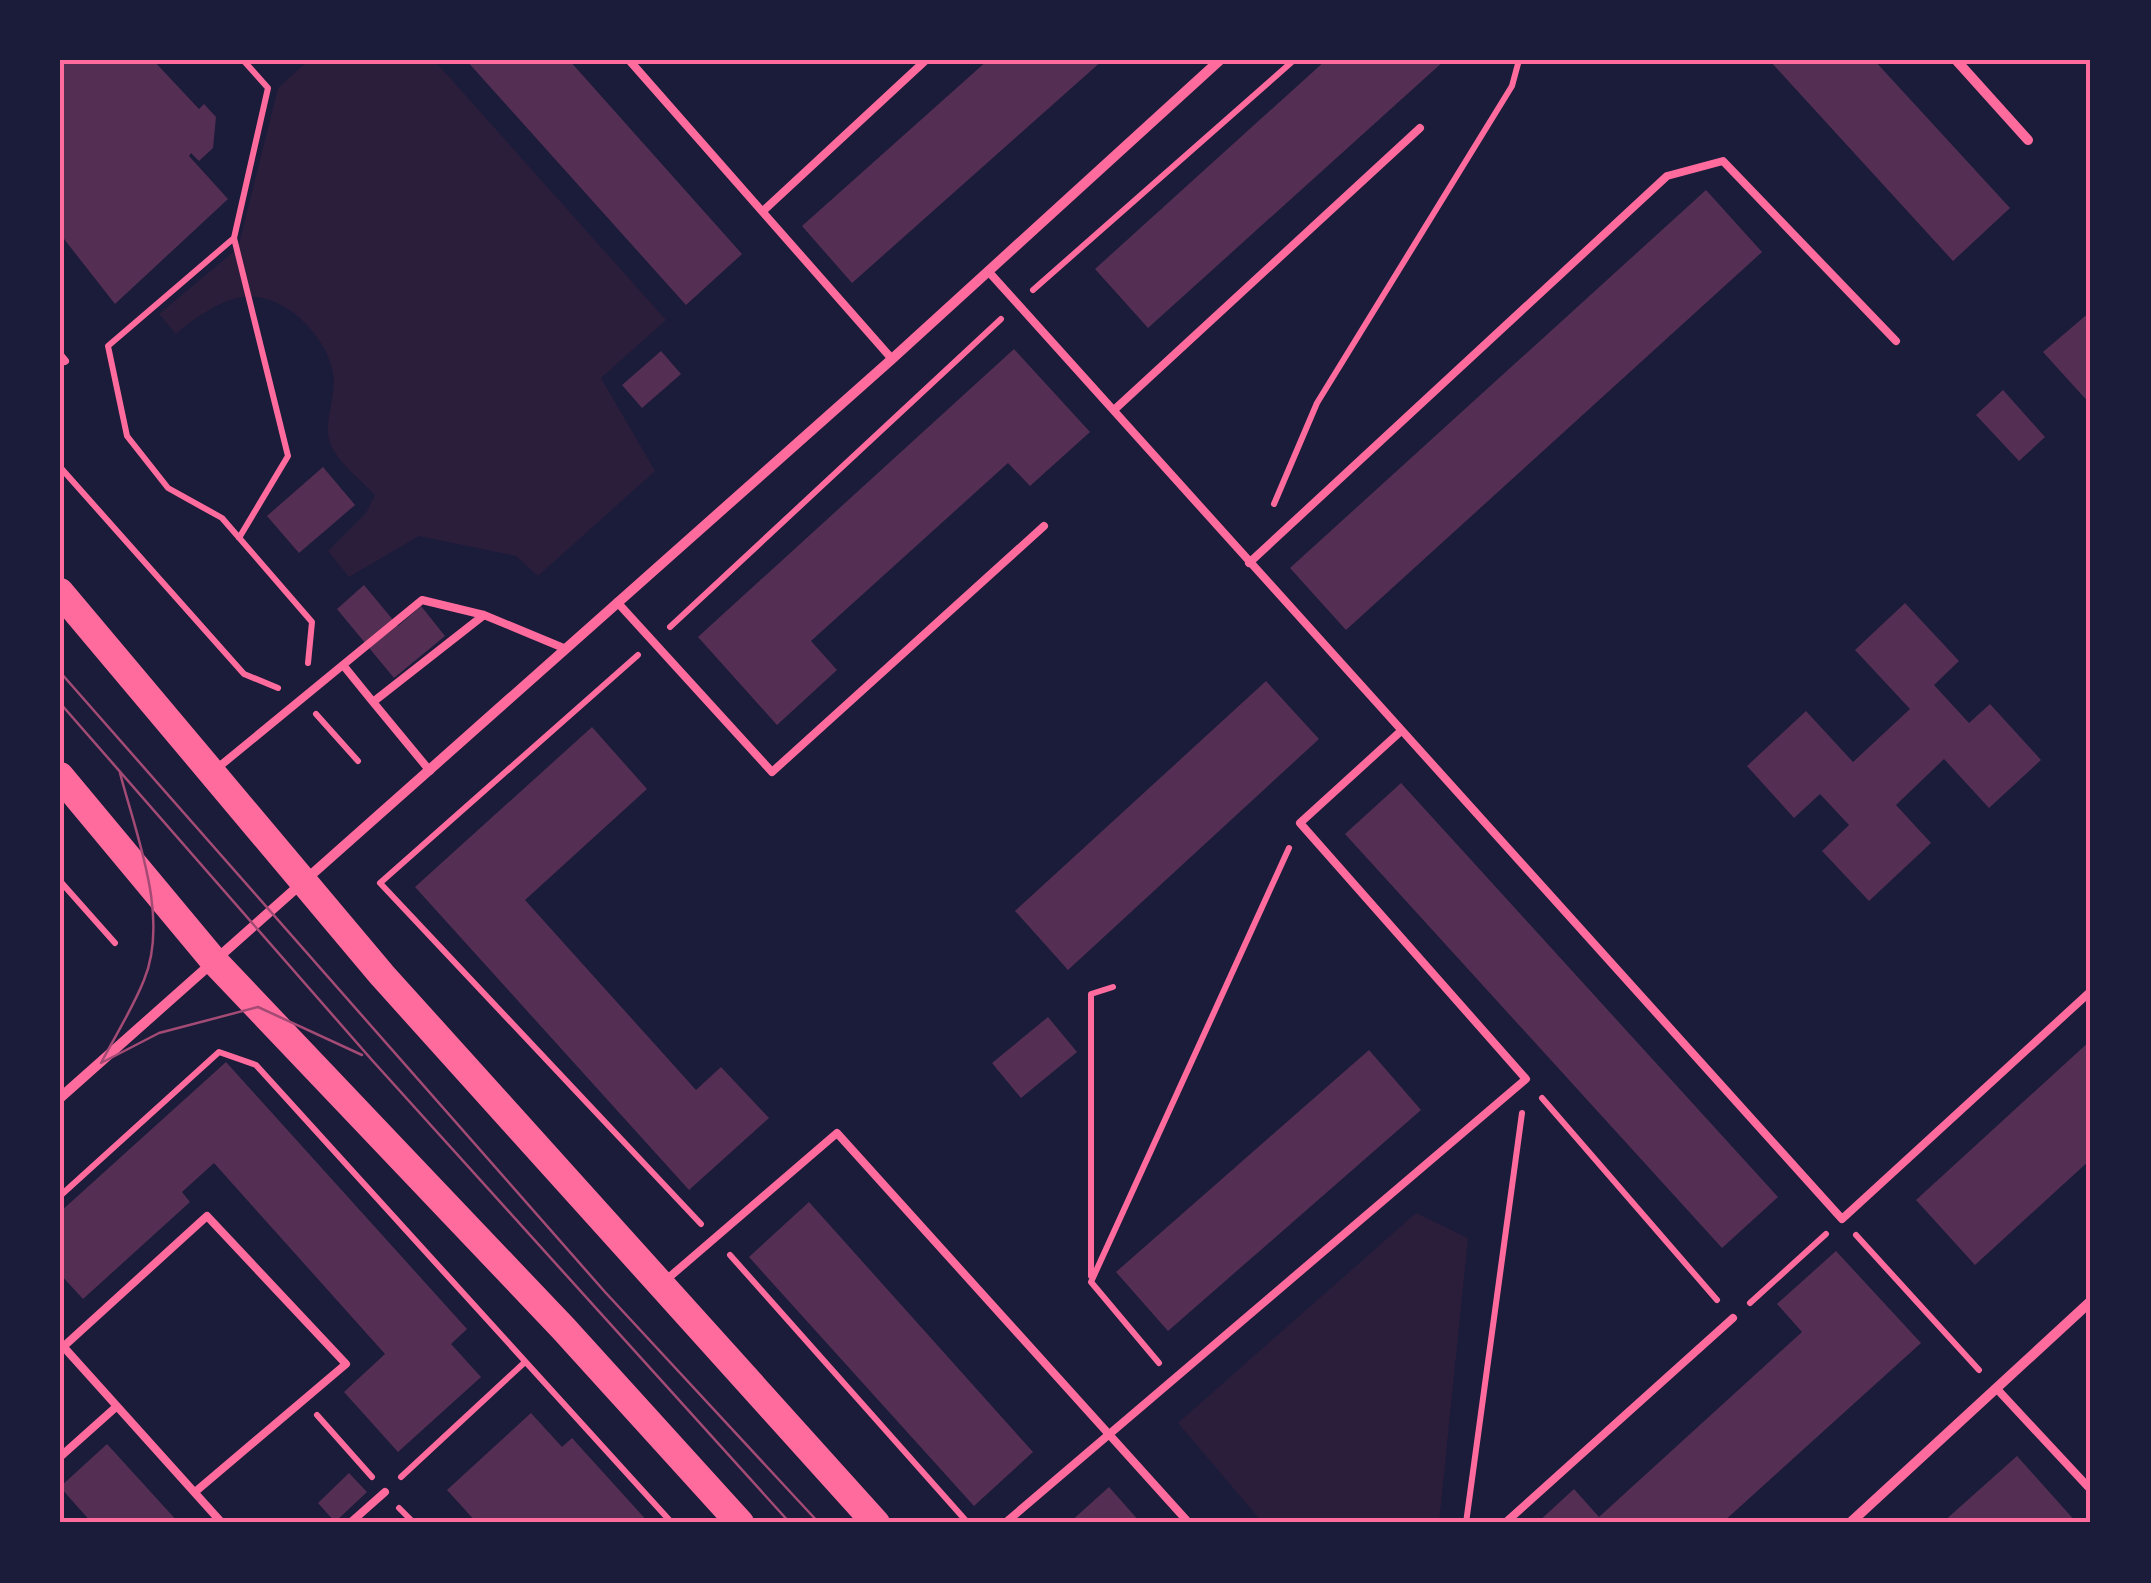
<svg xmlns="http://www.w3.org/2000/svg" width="2151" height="1583" viewBox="0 0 2151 1583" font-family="Inter,sans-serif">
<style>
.green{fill:#2a1e3b}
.building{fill:#542f53}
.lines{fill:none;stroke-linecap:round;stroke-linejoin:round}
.path{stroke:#ff6b9d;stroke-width:6}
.service{stroke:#ff6b9d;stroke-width:8}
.minor{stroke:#ff6b9d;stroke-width:10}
.trunk{stroke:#ff6b9d;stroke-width:28}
.tram{stroke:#a44b75;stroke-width:2.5}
.neatline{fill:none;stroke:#ff6b9d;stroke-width:4}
</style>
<rect width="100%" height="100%" fill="#1b1b3a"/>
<!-- green -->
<path class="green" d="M 309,60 L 434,60 L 666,320 L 601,378 L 655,471 L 538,576 L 516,556 L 419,536 L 349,577 L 328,551 L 366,513 L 375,495 C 361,480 337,462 330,443 C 322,421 339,393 332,368 C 323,333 282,291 242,297 C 221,300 191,320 176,334 L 159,314 L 238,248 L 278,88 Z
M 1416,1213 L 1468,1238 L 1439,1523 L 1263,1523 L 1178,1423 Z"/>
<!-- building -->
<path class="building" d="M 60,60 L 153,60 L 199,109 L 204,104 L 216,117 L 213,148 L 199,161 L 191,153 L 189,156 L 228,199 L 115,304 L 64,239 L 60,241 Z
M 466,60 L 569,60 L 742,254 L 686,305 Z
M 988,60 L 1103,60 L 852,283 L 802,226 Z
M 1326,60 L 1445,60 L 1148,328 L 1095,269 Z
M 1769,60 L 1874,60 L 2010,208 L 1953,261 Z
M 1706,190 L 1762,252 L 1346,630 L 1290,568 Z
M 2091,311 L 2091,405 L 2043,352 Z
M 1014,349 L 1090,432 L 1030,486 L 1008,463 L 811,641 L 837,670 L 777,725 L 698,637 Z
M 661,351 L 681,374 L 642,408 L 622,385 Z
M 2003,390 L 2045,437 L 2019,461 L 1976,415 Z
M 323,467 L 355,505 L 299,553 L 267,516 Z
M 364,585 L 398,626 L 421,606 L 445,636 L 394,678 L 337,609 Z
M 1905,603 L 1959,661 L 1934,685 L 1969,723 L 1990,704 L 2041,760 L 1989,808 L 1944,759 L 1896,805 L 1931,843 L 1869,901 L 1822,851 L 1849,825 L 1820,794 L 1794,818 L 1747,766 L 1806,711 L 1853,762 L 1910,709 L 1855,650 Z
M 1266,681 L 1319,739 L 1068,970 L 1015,911 Z
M 592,727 L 647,789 L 525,900 L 696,1090 L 721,1067 L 769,1118 L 689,1190 L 415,887 Z
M 1401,783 L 1778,1197 L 1722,1248 L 1345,834 Z
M 1048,1017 L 1077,1052 L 1021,1098 L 992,1063 Z
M 2091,1040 L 2091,1159 L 1975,1265 L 1916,1200 Z
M 1369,1050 L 1421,1110 L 1168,1331 L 1116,1272 Z
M 226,1062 L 467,1329 L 451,1344 L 481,1377 L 398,1452 L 344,1392 L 385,1354 L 214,1163 L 182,1192 L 190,1202 L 83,1299 L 60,1274 L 60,1212 Z
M 809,1202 L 1033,1452 L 974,1506 L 749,1257 Z
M 1836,1251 L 1921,1343 L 1722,1523 L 1537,1523 L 1574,1489 L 1599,1517 L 1802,1332 L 1777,1304 Z
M 531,1413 L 562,1447 L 572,1438 L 649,1523 L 477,1523 L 447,1490 Z
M 107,1444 L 179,1523 L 92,1523 L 60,1487 Z
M 2017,1456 L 2077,1523 L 1942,1523 Z
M 349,1473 L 367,1492 L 335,1522 L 318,1503 Z
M 1109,1487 L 1141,1523 L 1069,1523 Z"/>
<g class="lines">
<!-- path -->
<path class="path" d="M 243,60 L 268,88 L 234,238 L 108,346 L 127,436 L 168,488 L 222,518 L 312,622 L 308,663
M 234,238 L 288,456 L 239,538
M 1033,290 L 1294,60
M 60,467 L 244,674 L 278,688
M 1274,504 L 1317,403 L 1512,86 L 1519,60
M 670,627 L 1001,319
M 638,655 L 380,883 L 701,1224
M 316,714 L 358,761
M 60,881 L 115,943
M 1542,1098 L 1717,1300
M 60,1196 L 219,1052 L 256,1065 L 672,1523
M 1856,1235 L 1979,1370
M 730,1255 L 968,1523
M 1091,1276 L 1091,994 L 1113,987
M 1750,1303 L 1826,1234
M 1159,1363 L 1091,1282 L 1289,848
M 317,1415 L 372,1477
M 401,1477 L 525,1362
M 399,1508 L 414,1523
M 1466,1523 L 1522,1113"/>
<!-- service -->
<path class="service" d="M 629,60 L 892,359
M 763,211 L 926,60
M 988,271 L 1842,1219 L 2091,991
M 60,355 L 65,361
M 1114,410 L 1420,128
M 1249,563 L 1667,176 L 1723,161 L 1896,341
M 617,602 L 772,772 L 1044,526
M 343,665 L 373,702 L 484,615
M 373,702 L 430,771
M 215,770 L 422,600 L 484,615 L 566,649
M 666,1280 L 837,1133 L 1189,1523
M 61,1344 L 222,1523
M 63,1347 L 207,1216 L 346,1364 L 195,1492
M 1997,1389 L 2091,1490
M 60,1457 L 116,1407
M 350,1523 L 385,1492
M 1005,1523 L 1526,1079 L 1300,823 L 1401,731
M 1505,1523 L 1733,1318"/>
<!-- minor -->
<path class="minor" d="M 1956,60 L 2028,140
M 60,1098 L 892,359 L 1220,60
M 1850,1523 L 2091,1301"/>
<!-- trunk -->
<path class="trunk" d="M 60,592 L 382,975 L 876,1523
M 60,776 L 214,961 L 563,1328 L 740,1523"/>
<!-- tram -->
<path class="tram" d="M 60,672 L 605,1292 L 819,1523
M 60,703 L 371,1059 L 790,1523
M 101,1063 C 115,1036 133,1008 144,980 C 170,917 136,835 120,773
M 101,1063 L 159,1033 L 258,1007 L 362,1055"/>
</g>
<!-- border -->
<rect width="2151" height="1583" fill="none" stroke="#1b1b3a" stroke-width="125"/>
<rect x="62" y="62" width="2026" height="1458" class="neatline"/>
</svg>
